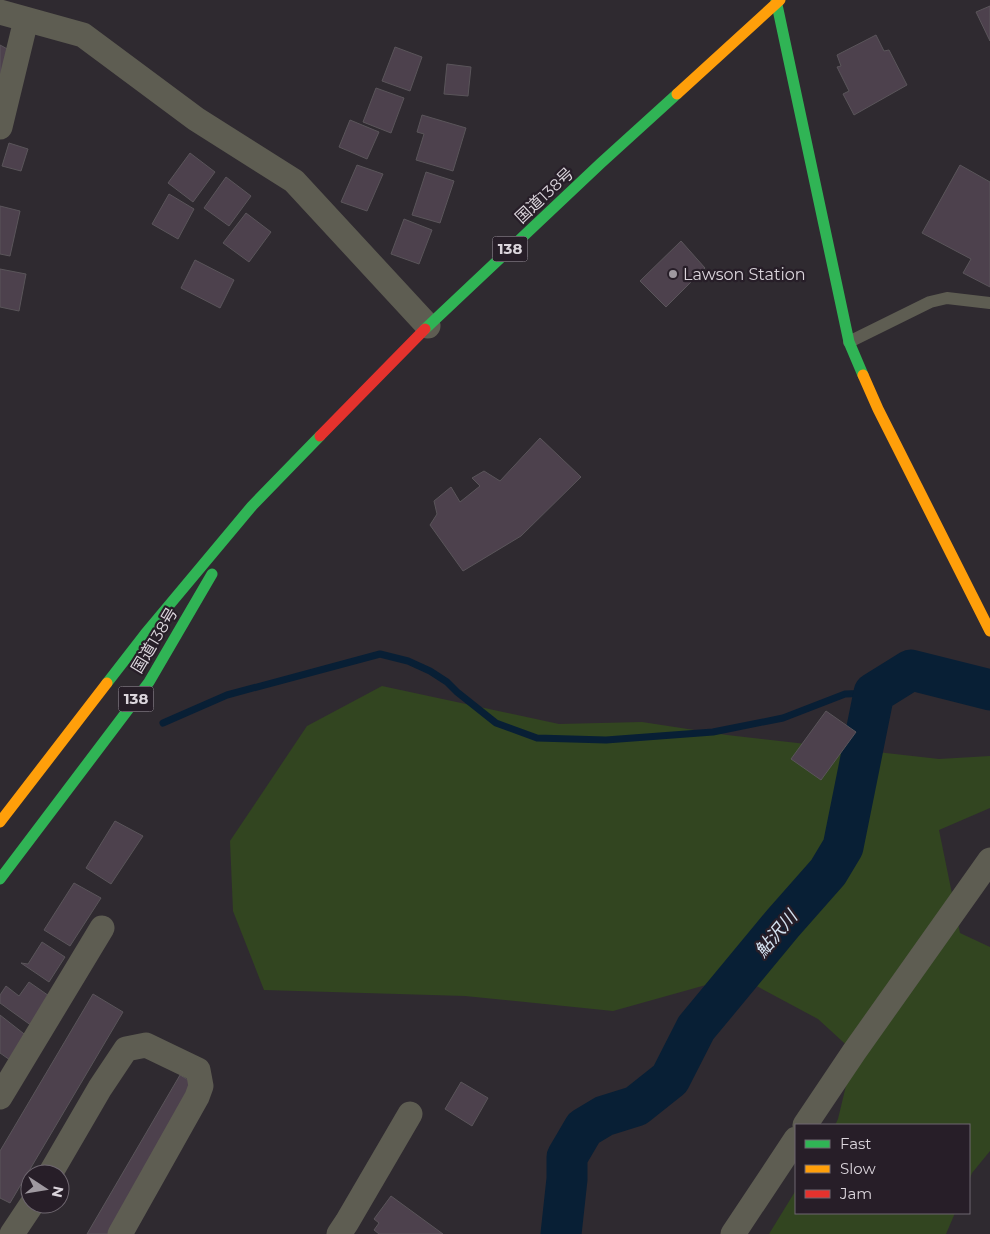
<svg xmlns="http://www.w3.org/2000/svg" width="990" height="1234" viewBox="0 0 990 1234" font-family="Montserrat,'Noto Sans JP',sans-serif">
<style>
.green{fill:#324520}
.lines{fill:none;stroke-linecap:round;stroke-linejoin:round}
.stream{stroke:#081f35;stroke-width:7}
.river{stroke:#081f35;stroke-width:41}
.building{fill:#4d414d;stroke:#5a555a}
.lane{stroke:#5e5d52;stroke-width:12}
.street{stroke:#5e5d52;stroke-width:25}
.fast{stroke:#30b455;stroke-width:11}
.slow{stroke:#ff9f0a;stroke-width:11}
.jam{stroke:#e5322d;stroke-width:11}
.poi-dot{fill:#9f99a0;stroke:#271e28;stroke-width:2}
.labels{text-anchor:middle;stroke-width:4.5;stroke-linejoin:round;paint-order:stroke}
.shield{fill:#271e28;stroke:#a59ea6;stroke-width:1}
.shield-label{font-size:15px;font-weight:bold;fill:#dbd5dc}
.street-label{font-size:16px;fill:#dbd5dc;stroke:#271e28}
.poi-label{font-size:16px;fill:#dbd5dc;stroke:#271e28;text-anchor:start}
.water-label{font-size:18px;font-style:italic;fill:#d4e2f0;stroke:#271e28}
</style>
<rect width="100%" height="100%" fill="#2f2a30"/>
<!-- green -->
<path class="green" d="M 382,686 L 559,724 L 642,722 L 727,735 L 939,759 L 990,756 L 990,808 L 939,830 L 960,933 L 990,947 L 990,1151 L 972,1173 L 969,1181 L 969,1125 L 835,1125 L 838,1119 L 854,1052 L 818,1019 L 738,976 L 613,1011 L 465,996 L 264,990 L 233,911 L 230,841 L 307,726 Z
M 796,1190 L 796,1213 L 955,1213 L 946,1234 L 769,1234 Z"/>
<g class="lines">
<!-- stream -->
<path class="stream" d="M 163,723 L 227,695 L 380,654 L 408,661 L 430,671 L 447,682 L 457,692 L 496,723 L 537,738 L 606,740 L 713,732 L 783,718 L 845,694 L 874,693"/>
<!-- river -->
<path class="river" d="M 561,1234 L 567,1179 L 567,1157 L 584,1128 L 604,1116 L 636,1106 L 670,1079 L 696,1028 L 783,923 L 828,872 L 843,847 L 874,693 L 911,670 L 990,690"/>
</g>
<!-- building -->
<path class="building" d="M 990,6 L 990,41 L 976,12 Z
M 876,35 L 884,51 L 889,50 L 907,85 L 854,115 L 843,94 L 849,91 L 837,67 L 841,66 L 837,55 Z
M 0,45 L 13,52 L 0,78 Z
M 395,47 L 422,57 L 410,91 L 382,81 Z
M 447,64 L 471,67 L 468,96 L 444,94 Z
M 376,88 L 404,98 L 391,133 L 363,122 Z
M 422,115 L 466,128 L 453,171 L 416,160 L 424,134 L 417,132 Z
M 350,120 L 379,132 L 367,159 L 339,147 Z
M 9,143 L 28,149 L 21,171 L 2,166 Z
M 190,153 L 215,172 L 193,202 L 168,183 Z
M 357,165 L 383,174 L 367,211 L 341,202 Z
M 960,165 L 990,182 L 990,287 L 963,273 L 971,259 L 922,233 Z
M 426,172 L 454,181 L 440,223 L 412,215 Z
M 226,177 L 251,196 L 229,226 L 204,208 Z
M 169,194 L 194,209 L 178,239 L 152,224 Z
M 0,206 L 20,211 L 10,256 L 0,254 Z
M 246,213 L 271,232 L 249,262 L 223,243 Z
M 404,219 L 432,230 L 419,264 L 391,254 Z
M 681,241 L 705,268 L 666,307 L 640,281 Z
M 195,260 L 234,280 L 220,308 L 181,288 Z
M 0,269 L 26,274 L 19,311 L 0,307 Z
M 540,438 L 581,477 L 521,536 L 463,571 L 430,525 L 437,514 L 434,501 L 451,487 L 460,502 L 480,486 L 472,478 L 484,471 L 500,481 Z
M 826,711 L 856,732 L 821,780 L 791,759 Z
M 115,821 L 143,836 L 111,884 L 86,868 Z
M 74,883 L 101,898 L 70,946 L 44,930 Z
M 42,942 L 65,957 L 49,982 L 21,963 L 28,964 Z
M 29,982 L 52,998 L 32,1026 L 0,1003 L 0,995 L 6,986 L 19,996 Z
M 93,994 L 123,1012 L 10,1203 L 0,1198 L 0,1151 Z
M 0,1015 L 28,1037 L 10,1060 L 0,1053 Z
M 180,1075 L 210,1093 L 127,1234 L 87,1234 Z
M 461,1082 L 488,1098 L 472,1126 L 445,1109 Z
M 391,1196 L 443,1234 L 379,1234 L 374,1230 L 379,1223 L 374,1219 Z"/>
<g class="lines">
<!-- lane -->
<path class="lane" d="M 849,342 L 930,302 L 947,298 L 990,303"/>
<!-- street -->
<path class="street" d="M 0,12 L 83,35 L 196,119 L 294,181 L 428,326
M 0,127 L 26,20
M 0,1097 L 102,928
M 805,1125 L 854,1052 L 990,860
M 50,1174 L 100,1088 L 126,1049 L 146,1045 L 198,1070 L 201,1086 L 197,1097 L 120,1234
M 12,1234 L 32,1204
M 339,1234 L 347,1222 L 410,1114
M 733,1234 L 796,1139"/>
<!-- fast -->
<path class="fast" d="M 776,0 L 849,342 L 863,375
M 425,329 L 601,163 L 677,94
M 107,683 L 145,634 L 252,506 L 320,436
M 0,879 L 149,682 L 212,574"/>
<!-- slow -->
<path class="slow" d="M 677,94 L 780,0
M 863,375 L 878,409 L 990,631
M 0,822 L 107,683"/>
<!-- jam -->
<path class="jam" d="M 320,436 L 425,329"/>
</g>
<!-- markers -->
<circle class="poi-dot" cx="673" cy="274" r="5"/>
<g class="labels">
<!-- shield labels -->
<g class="shield">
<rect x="492.5" y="236.5" width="35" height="25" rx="4"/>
<rect x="118.5" y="686.5" width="35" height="25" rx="4"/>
</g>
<g class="shield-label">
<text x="510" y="254">138</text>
<text x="136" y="704">138</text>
</g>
<!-- street labels -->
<g class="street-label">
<text transform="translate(544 195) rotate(-43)" y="6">国道138号</text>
<text transform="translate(154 640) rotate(-59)" y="6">国道138号</text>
</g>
<!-- poi labels -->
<g class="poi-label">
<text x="683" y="280">Lawson Station</text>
</g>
<!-- water labels -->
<g class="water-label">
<text transform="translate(776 934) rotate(-50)" y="6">鮎沢川</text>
</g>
</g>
<!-- legend -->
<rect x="795" y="1124" width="175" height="90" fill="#271e28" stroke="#6f6770"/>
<rect x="805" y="1140" width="25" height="8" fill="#30b455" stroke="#6f6770"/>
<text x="840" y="1149" font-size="15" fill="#dbd5dc">Fast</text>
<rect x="805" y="1165" width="25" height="8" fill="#ff9f0a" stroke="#6f6770"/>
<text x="840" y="1174" font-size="15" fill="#dbd5dc">Slow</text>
<rect x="805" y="1190" width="25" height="8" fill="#e5322d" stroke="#6f6770"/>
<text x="840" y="1199" font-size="15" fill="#dbd5dc">Jam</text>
<!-- north arrow -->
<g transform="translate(45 1189) rotate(102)"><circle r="24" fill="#271e28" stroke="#6f6770"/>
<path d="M0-4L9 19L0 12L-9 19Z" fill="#9f99a0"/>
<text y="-8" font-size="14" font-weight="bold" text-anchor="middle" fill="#dbd5dc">N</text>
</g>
</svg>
